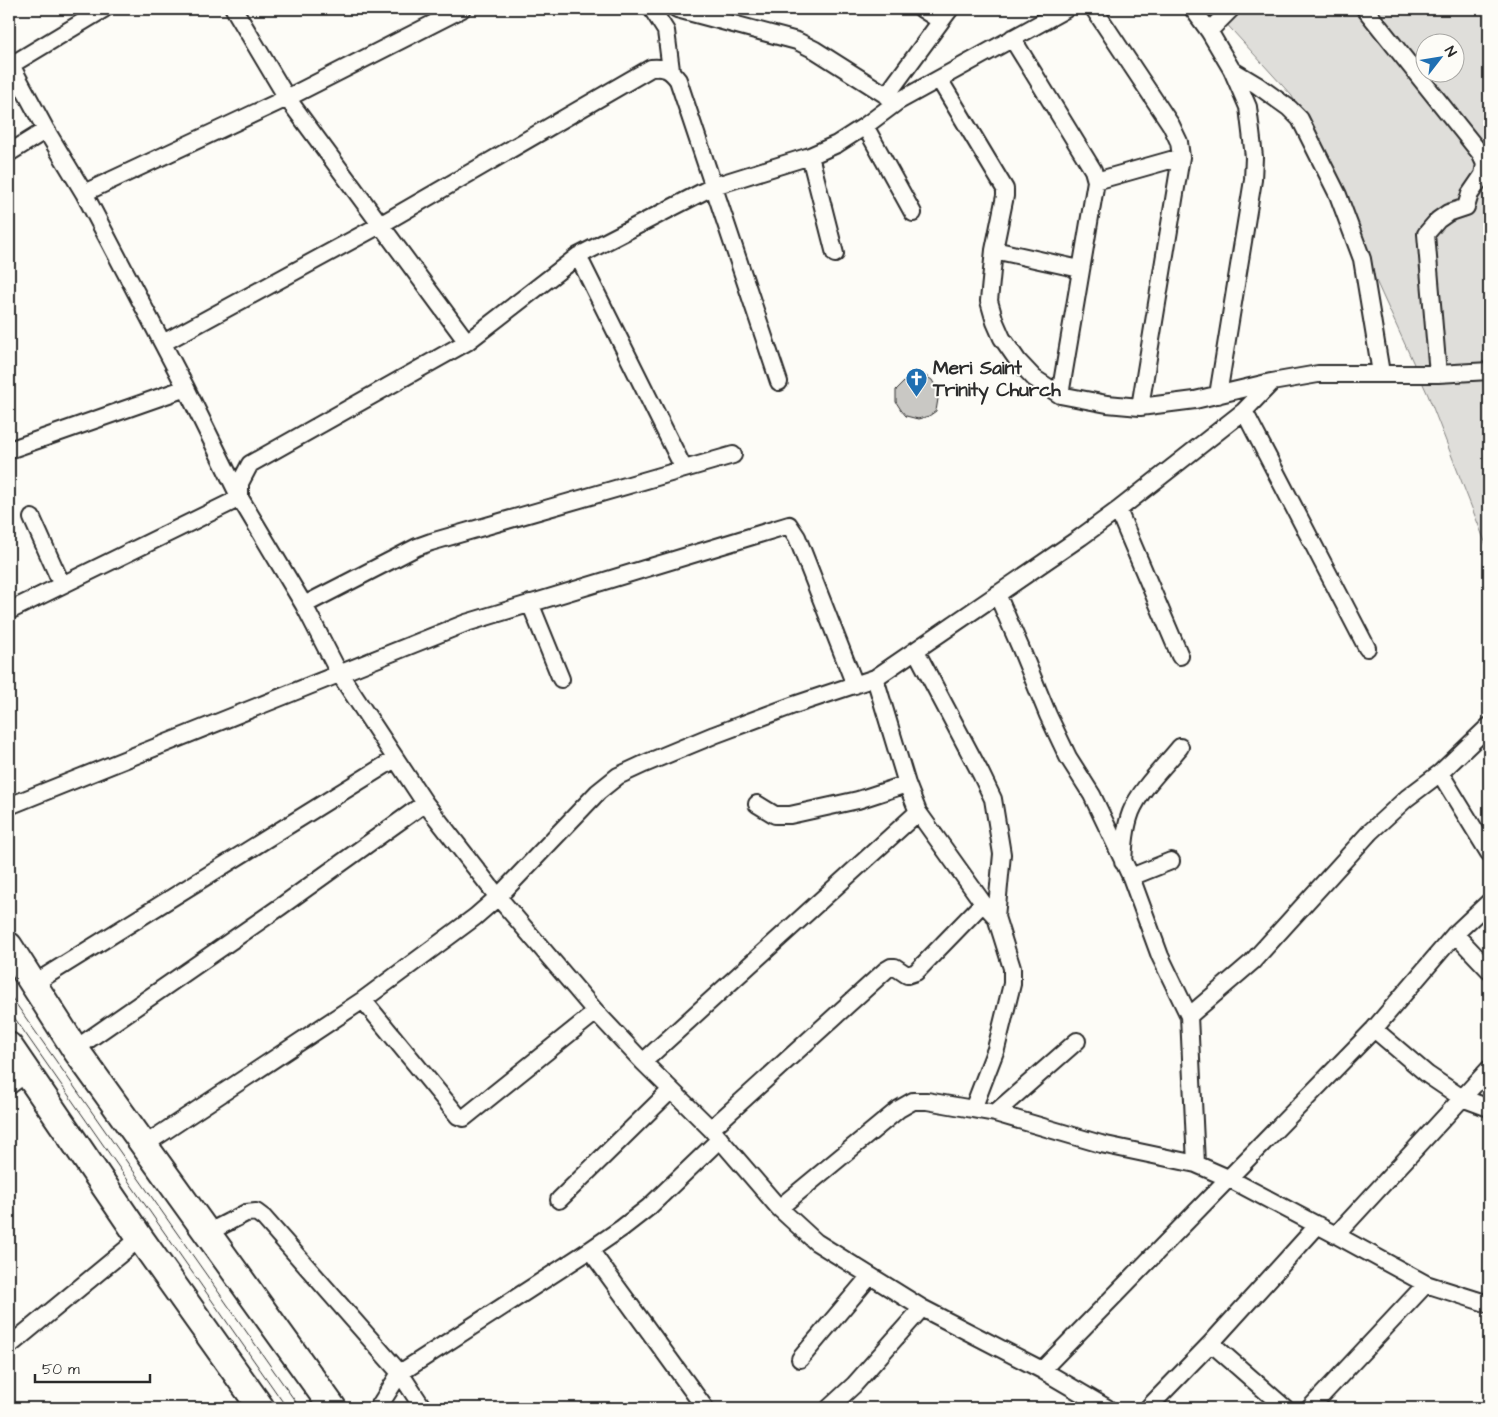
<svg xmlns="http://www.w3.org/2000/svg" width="1498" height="1417" viewBox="0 0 1498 1417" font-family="'Architects Daughter',sans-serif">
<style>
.green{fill:#dfdeda;stroke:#858482;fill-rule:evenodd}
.building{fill:#c9c8c4;stroke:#2b2b2b}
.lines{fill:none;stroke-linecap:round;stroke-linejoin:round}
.minor-casing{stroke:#2b2b2b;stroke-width:20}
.primary-casing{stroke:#2b2b2b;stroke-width:30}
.minor{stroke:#fdfcf7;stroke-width:16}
.primary{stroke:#fdfcf7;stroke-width:26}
.tram{stroke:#2b2b2b;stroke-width:1}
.labels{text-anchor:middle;stroke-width:4;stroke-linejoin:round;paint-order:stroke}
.poi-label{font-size:19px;font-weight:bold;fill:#2b2b2b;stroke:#fdfcf7;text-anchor:start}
</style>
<rect width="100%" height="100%" fill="#fdfcf7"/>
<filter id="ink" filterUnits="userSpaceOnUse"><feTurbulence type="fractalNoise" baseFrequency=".02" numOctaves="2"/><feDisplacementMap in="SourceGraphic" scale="10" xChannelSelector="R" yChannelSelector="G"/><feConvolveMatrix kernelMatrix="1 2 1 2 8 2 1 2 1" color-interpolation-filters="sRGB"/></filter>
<g filter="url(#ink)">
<!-- green -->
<path class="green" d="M 1213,9 L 1489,9 L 1489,552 L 1428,395 L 1292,96 ZM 1426,42 L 1456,42 L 1456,72 L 1426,72 Z"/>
<!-- building -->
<path class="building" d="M 919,375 L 924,375 L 932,380 L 939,393 L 936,411 L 929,416 L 918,419 L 906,416 L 901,410 L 896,402 L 896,390 L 908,378 Z"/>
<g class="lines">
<defs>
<path id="minor" d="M 234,9 L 287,98 L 467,342
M 652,9 L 666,31 L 671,70
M 677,9 L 797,41 L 815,50 L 897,102
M 922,9 L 941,21 L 950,9
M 1094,9 L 1171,125 L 1179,142 L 1181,157 L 1140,407
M 1193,9 L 1209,31 L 1232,70 L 1257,85 L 1289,108 L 1300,119 L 1338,195 L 1362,259 L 1381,373
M 1365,9 L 1468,138 L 1480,153 L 1485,164 L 1483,175 L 1470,194 L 1466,207 L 1448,213 L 1438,220 L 1426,234 L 1438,374
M 1209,31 L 1231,9
M 1012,38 L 1093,170 L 1096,181 L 1060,395
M 939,79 L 1005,189 L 1005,196 L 994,250 L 1080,269
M 886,96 L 941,21
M 865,126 L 913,213
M 46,130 L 11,65 L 104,9
M 9,153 L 46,130 L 84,193 L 186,388 L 240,498 L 304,605 L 339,673 L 425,803 L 498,897 L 596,1012 L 643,1062 L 711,1129 L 779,1208 L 816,1242 L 922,1308 L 1042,1370 L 1374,1029 L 1455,934 L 1489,902
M 810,156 L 835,254
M 1096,181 L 1181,157
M 84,193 L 287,98 L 462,9
M 994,250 L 989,301 L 995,322 L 1002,338 L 1018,361 L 1034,378 L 1060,395 L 1107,404 L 1140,407 L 1195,400 L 1271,382
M 578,256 L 684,469
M 163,343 L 380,225 L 651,68 C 665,67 670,69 678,80 L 779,382
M 1218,395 L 1253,180 L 1254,157 L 1248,107 L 1232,70
M 1244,411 L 1367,648
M 9,450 L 186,388
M 1118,510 L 1180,656
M 32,518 L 62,585
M 997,594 L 1021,649 L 1048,715 L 1068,757 L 1092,795 L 1131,877
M 530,603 L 561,679
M 304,605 L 417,547 L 431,542 L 733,455
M 9,611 L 240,498 L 240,483 L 250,464 L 467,342 L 578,256 L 714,186 L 810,156 L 837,144 L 865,126 L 897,102 L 1066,9
M 875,678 L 907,784 L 918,812 L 983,903 L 996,917 L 1002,854 L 993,799 L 981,774 L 916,651
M 1440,773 L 1489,853
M 757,804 L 775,815 L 790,815 L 858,800 L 907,784
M 9,806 L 466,623 L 789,525 L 797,537 L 855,685
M 1171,861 L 1131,877 L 1160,956 L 1189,1016
M 1123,862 C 1124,845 1125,828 1131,812 C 1141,788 1164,767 1180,747
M 1455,934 L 1489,970
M 33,984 L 395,759
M 363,1000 L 458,1116 L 464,1118 L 596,1012
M 1374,1029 L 1428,1075 L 1462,1098 L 1489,1108
M 75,1049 L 280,907 L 425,803
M 643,1062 L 918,812
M 9,1086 L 27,1073
M 973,1109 L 996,1049 L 1012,984 L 1012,968 L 996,917
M 995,1113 L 1077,1041
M 711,1129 L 886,970 L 891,967 L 895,967 L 907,975 L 916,972 L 983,903
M 144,1145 L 363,1000 L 475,917 L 498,897 L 598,792 L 618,776 L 644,764 L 714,735 L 794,705 L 875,678 L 1081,537 L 1118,510 L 1244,411 L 1272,382 L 1318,374 L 1438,374 L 1489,371
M 1196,1164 L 1228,1178 L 1336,1235 L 1426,1284 L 1489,1304
M 559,1200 L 671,1090
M 779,1208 L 899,1109 L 913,1101 L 927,1101 L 973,1109 L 995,1113 L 1101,1144 L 1196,1164 L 1189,1016 L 1252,962 L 1370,832 L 1407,798 L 1440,773 L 1489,726
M 207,1233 L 246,1213 L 256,1212 L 264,1218 L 400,1373 L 423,1408
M 1336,1235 L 1489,1069
M 590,1250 L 705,1408
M 9,1346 L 140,1238
M 800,1359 L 870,1276
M 1042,1370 L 1107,1408
M 378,1408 L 400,1373 L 590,1250 L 622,1228 L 649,1207 L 720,1139
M 829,1408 L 854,1385 L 922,1308
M 1148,1408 L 1211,1343
M 1285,1408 L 1211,1343 L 1318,1225
M 1310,1408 L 1426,1284"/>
<path id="primary" d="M 9,946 L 75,1049 L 333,1408
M 9,1046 L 140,1238 L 261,1408"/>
</defs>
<!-- minor casing -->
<use href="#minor" class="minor-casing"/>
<!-- primary casing -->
<use href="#primary" class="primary-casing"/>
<!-- minor -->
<use href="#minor" class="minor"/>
<!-- primary -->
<use href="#primary" class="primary"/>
<!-- tram -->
<path class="tram" d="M 9,994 L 300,1408
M 9,1010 L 287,1408"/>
</g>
</g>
<!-- icons -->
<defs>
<symbol id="church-pin" viewBox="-11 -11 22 30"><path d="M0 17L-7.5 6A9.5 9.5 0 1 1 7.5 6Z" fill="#1f6fb2" stroke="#fdfcf7"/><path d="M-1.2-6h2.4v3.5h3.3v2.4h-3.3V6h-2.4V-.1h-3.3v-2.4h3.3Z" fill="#fff"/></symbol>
</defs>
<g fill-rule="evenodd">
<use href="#church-pin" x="904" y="366" width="25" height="34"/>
</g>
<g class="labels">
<!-- poi labels -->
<g class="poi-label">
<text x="933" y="374">Meri Saint<tspan x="933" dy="22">Trinity Church</tspan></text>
</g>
</g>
<!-- margin -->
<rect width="1498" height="1417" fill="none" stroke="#fdfcf7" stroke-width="30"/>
<rect x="15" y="15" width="1468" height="1387" fill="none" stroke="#2b2b2b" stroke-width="2" filter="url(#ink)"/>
<!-- north arrow -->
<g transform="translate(1440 58) rotate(59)"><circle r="24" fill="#fdfcf7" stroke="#a9a8a5"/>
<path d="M0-4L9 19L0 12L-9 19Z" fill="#1f6fb2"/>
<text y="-8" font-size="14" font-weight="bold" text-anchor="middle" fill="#2b2b2b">N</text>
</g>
<!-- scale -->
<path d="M35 1374v8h115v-8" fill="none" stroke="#2b2b2b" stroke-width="2.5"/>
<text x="42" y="1374" font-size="15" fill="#2b2b2b" stroke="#fdfcf7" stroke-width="4" paint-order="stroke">50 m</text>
</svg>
